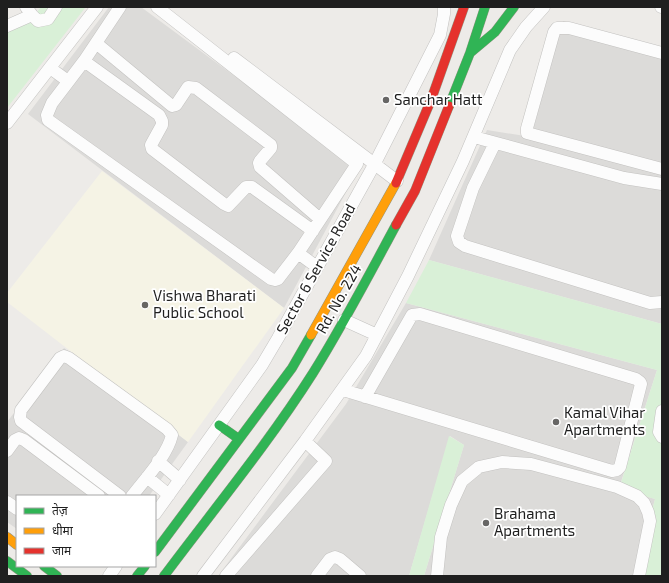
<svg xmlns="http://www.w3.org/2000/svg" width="669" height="583" viewBox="0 0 669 583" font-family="'Exo 2','Noto Sans Devanagari',sans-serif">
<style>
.residential{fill:#dcdbd9}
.education{fill:#f5f3e5}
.park{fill:#d9f0d7}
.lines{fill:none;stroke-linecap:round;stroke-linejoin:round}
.street-casing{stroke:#c3c2c0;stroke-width:13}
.fast-casing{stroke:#949582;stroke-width:10}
.slow-casing{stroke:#949582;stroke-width:10}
.jam-casing{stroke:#949582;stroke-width:10}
.street{stroke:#fcfcfc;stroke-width:12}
.fast{stroke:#30b455;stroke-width:9}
.slow{stroke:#ff9f0a;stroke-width:9}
.jam{stroke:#e5322d;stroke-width:9}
.poi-dot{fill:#676665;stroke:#fff;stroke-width:1.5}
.labels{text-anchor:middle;stroke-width:3.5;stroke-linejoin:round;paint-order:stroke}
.poi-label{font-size:15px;fill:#1f1f1f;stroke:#fff;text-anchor:start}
.street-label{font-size:15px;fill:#1f1f1f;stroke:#fff}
</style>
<rect width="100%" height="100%" fill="#edebe8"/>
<!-- residential -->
<path class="residential" d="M 109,7 L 141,7 L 359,168 L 284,308 L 28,114 Z
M 563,21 L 662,48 L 662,324 L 429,260 L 487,130 L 531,137 Z
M 406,303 L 657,370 L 619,488 L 655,499 L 635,576 L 424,576 L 464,445 L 450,436 L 409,576 L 218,576 L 346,404 Z
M 64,348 L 188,442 L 149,496 L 17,496 L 17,529 L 7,522 L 7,422 Z"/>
<!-- education -->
<path class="education" d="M 102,171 L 284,308 L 188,442 L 7,302 L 7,293 Z"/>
<!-- park -->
<path class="park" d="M 41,7 L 85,8 L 7,108 L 7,27 L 36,13 Z
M 429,260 L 662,324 L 662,576 L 635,576 L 655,499 L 619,489 L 657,370 L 406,303 Z
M 449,436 L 464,445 L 424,576 L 409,576 Z"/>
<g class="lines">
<defs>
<path id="street" d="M 120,7 L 84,61 L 52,103 L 47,115 L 48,120 L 271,279 L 275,280 L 278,279 L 298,253 L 357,164 L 157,7
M 661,7 L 662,7
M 32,15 L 38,21 L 48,19 L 56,7
M 7,26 L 32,15 L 26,7
M 96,43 L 172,106 L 176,105 L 188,87 L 196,88 L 271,145 L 271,148 L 260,161 L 259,163 L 260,167 L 320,219
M 662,53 L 569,28 L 557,28 L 554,32 L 527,128 L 527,133 L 662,169
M 234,58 L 397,181
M 84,61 L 159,115 L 162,121 L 162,125 L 151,145 L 152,149 L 224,204 L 228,206 L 246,187 L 252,187 L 313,231
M 50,68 L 68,81
M 7,123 L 97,7
M 474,137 L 624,178 L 662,184
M 495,143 L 473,188 L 457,236 L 459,242 L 465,246 L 650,303 L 662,302
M 298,253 L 317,267
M 344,320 L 377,335
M 343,390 L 612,471 L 617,470 L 620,467 L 641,384 L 640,382 L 636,379 L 420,314 L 412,315 L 365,397
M 662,411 L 659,432 L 662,437
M 7,451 L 15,440 L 19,438 L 24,440 L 99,496
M 158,461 L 180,480
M 147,477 L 169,495
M 120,496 L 21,421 L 20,417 L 21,410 L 60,358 L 64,356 L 69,358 L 167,429 L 172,435 C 167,456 145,479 132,496
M 7,502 L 17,509
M 155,514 L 262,365 L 278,338 L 374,165 L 440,35 L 444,14 L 444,7
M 109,576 L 116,566
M 203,576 L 305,441 L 366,356 L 408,276 L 463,161 L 510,50 L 526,27 L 544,7
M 226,576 L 326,461 L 305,441
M 317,576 L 330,559 L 335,557 L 340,559 L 360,576
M 437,576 L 441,537 L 451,505 L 462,481 L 479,467 L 502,462 L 531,464 L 617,487 L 637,496 L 644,503 L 648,512 L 650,521 L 639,576"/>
<path id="fast" d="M 470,53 L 495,32 L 514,7
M 449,106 L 470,53 L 485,7
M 219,425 L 239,439
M 155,552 L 292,368 L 311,335
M 7,561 L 27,576
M 44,566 L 57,576
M 137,576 L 145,566
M 164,576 C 214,509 268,444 313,373 C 343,325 369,275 396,225"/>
<path id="slow" d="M 311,335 L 396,183
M 7,537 L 17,545"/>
<path id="jam" d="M 396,183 L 431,100 L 464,7
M 396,225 L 415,191 L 449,106"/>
</defs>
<!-- street casing -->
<use href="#street" class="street-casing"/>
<!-- fast casing -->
<use href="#fast" class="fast-casing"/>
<!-- slow casing -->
<use href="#slow" class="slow-casing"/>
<!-- jam casing -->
<use href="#jam" class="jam-casing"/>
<!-- street -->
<use href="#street" class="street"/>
<!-- fast -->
<use href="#fast" class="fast"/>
<!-- slow -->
<use href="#slow" class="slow"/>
<!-- jam -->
<use href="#jam" class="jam"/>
</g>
<!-- markers -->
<g class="poi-dot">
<circle cx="386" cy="100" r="4"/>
<circle cx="145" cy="305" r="4"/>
<circle cx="556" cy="422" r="4"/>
<circle cx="486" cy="523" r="4"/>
</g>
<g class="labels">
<!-- poi labels -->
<g class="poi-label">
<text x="394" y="105">Sanchar Hatt</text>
<text x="153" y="301">Vishwa Bharati<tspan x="153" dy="17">Public School</tspan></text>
<text x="564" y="418">Kamal Vihar<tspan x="564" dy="17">Apartments</tspan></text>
<text x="494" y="519">Brahama<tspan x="494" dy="17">Apartments</tspan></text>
</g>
<!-- street labels -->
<g class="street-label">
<text transform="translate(316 269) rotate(-61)" y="5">Sector 6 Service Road</text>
<text transform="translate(339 299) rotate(-61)" y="5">Rd. No. 224</text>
</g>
</g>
<!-- border -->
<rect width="669" height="583" fill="none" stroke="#1f1f1f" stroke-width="16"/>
<!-- legend -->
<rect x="16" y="495" width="140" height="72" fill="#ffffff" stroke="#a5a5a5"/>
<rect x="24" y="508" width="20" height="6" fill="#30b455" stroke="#a5a5a5"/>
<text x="52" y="515" font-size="12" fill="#1f1f1f">तेज़</text>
<rect x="24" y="528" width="20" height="6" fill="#ff9f0a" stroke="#a5a5a5"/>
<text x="52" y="535" font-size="12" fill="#1f1f1f">धीमा</text>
<rect x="24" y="548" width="20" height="6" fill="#e5322d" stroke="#a5a5a5"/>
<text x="52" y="555" font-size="12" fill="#1f1f1f">जाम</text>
</svg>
